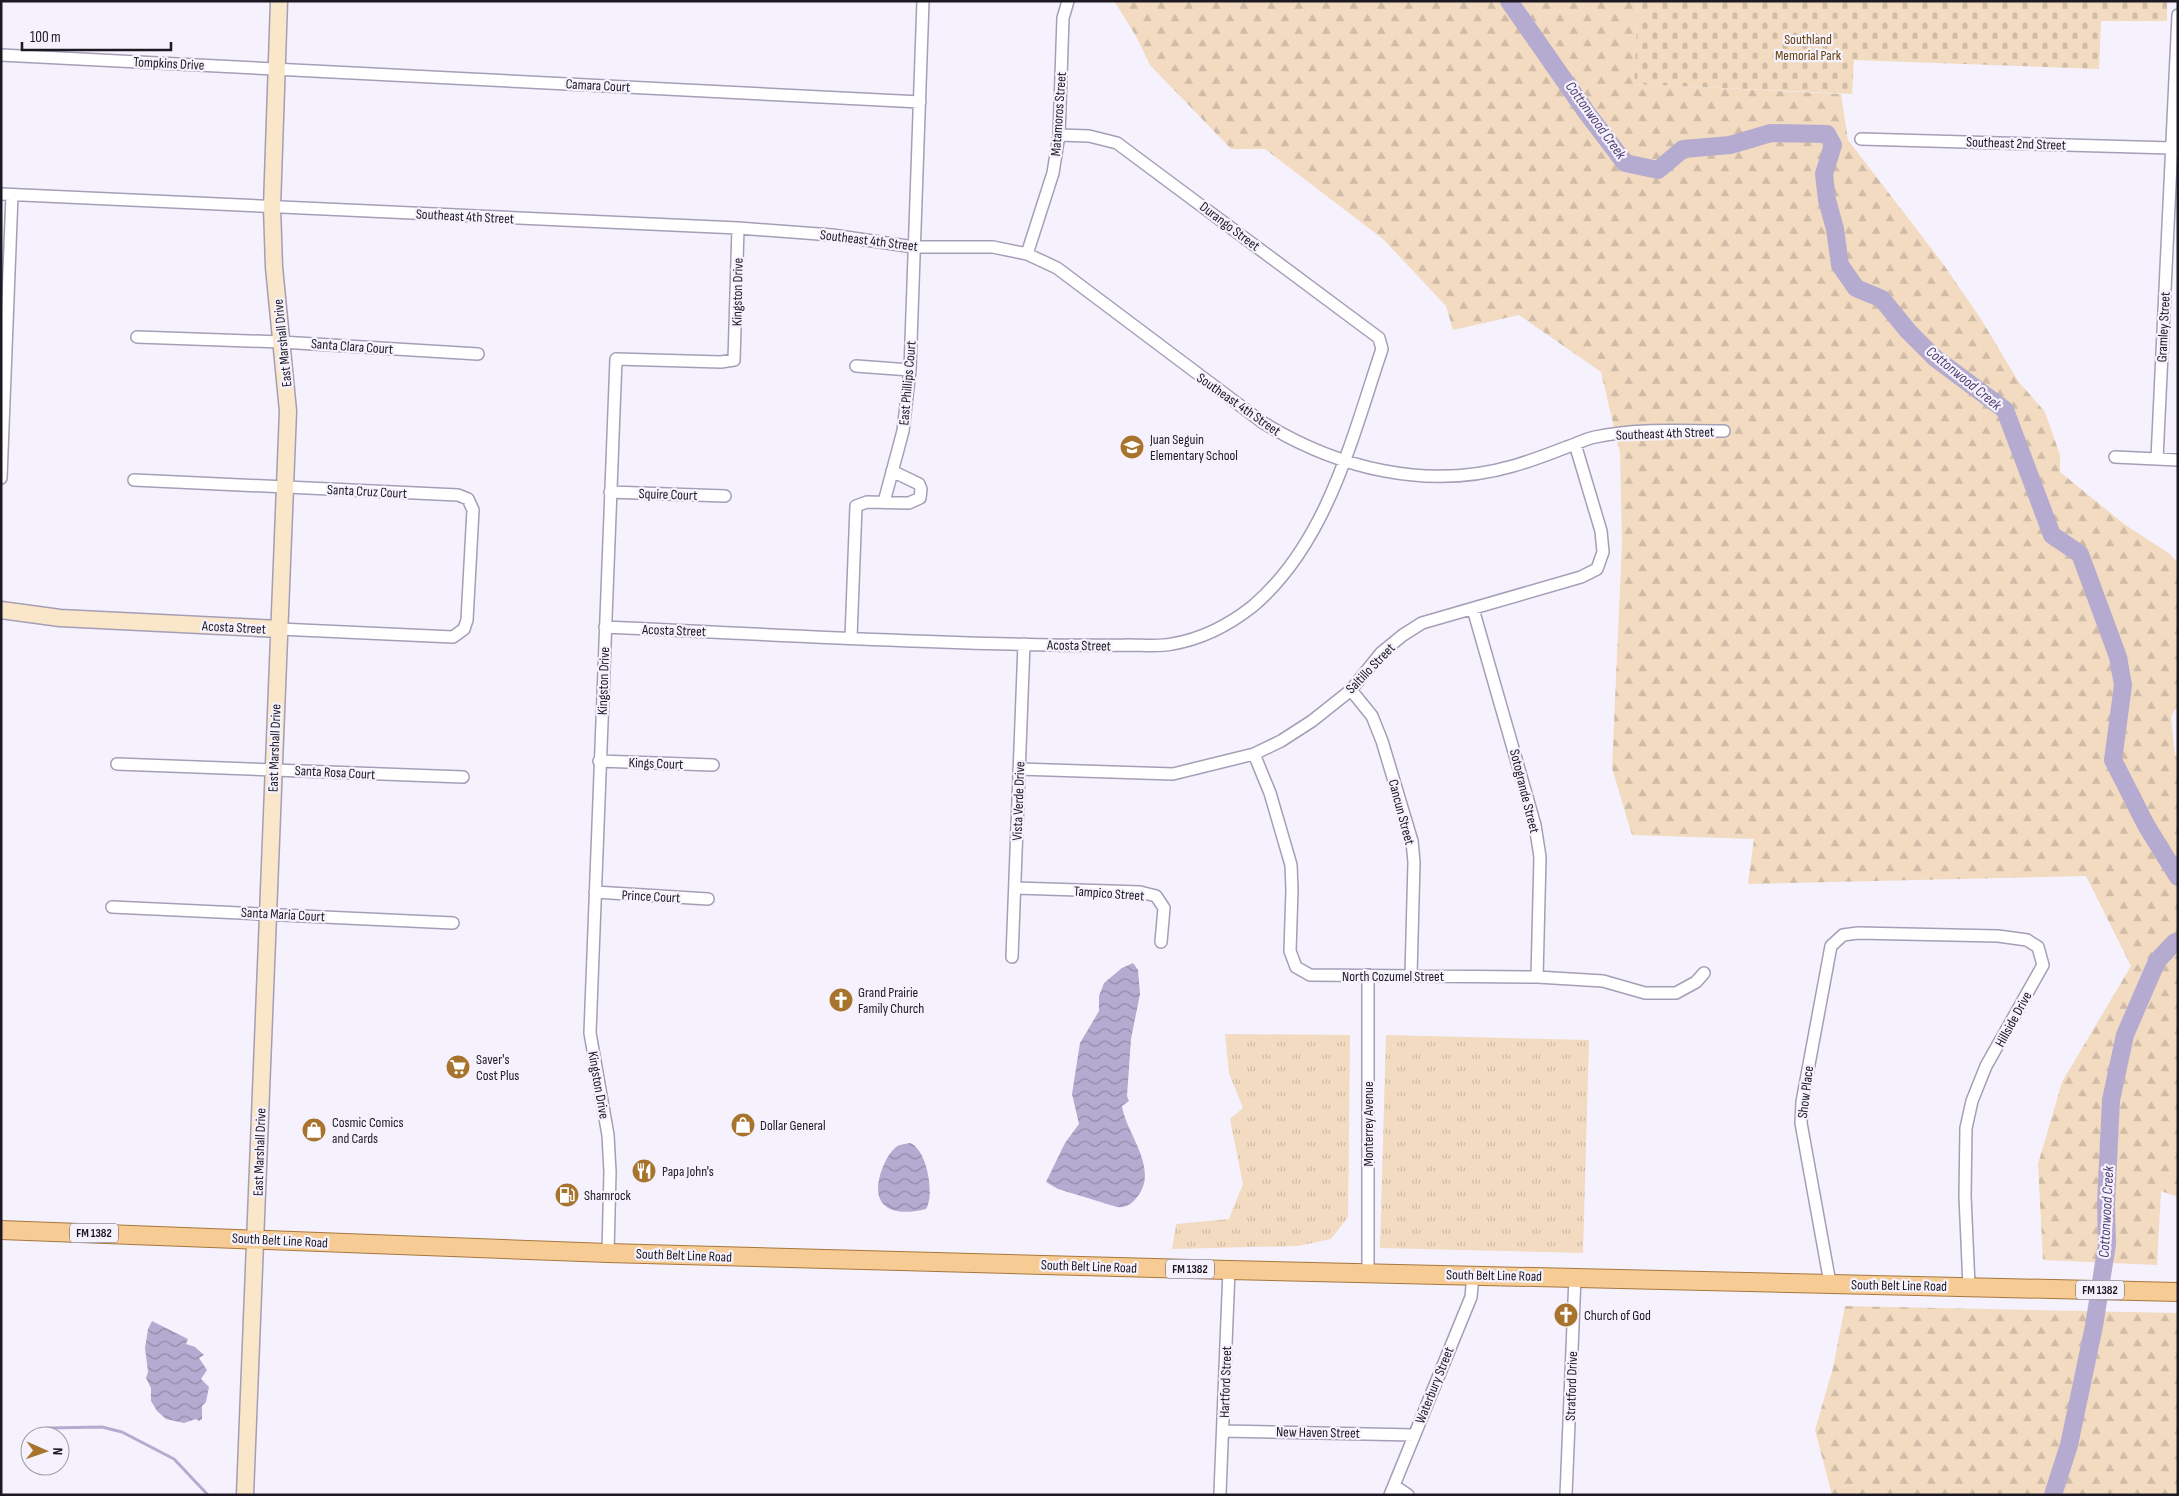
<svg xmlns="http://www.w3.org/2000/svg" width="2179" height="1496" viewBox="0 0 2179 1496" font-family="'Sofia Sans Condensed',sans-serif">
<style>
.grass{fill:url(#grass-tufts)}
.forest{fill:url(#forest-firs)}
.cemetery{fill:url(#cemetery-stones)}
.water{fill:url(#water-waves)}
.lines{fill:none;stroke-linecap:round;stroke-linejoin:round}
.stream{stroke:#b5abd0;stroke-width:3}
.river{stroke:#b5abd0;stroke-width:18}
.street-casing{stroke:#a59eb7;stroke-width:14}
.secondary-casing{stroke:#a59eb7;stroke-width:19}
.primary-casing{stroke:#a6773d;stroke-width:20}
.street{stroke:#fff;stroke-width:11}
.secondary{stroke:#fae6c9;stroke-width:16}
.primary{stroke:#f6cc94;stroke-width:18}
.labels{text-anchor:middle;stroke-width:4.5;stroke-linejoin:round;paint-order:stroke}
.shield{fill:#f5f2fd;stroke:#5d5a64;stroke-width:1}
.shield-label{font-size:12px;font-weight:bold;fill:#1c1922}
.park-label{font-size:14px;fill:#66420a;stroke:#f5f2fd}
.street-label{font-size:14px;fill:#1c1922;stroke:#f5f2fd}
.poi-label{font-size:14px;fill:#1c1922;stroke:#f5f2fd;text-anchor:start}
.water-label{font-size:15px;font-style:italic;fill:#4f3f71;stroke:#f5f2fd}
</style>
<defs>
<pattern id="grass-tufts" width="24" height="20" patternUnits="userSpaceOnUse" patternTransform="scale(1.25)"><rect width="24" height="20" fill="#f2dbc1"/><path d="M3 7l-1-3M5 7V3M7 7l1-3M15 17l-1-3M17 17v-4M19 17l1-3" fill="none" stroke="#cfbba6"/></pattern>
<pattern id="forest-firs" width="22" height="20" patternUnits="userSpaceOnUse" patternTransform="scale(1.25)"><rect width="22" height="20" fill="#f2dbc1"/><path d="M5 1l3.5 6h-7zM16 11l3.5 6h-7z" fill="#cfbba6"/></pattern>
<pattern id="cemetery-stones" width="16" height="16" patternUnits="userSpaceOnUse" patternTransform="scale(1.25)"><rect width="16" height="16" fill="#f2dbc1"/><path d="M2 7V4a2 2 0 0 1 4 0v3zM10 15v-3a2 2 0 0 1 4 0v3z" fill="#cfbba6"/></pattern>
<pattern id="water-waves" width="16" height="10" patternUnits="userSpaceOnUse" patternTransform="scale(1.25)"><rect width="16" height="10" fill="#b5abd0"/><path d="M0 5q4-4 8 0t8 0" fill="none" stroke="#928aa8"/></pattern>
</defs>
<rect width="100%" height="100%" fill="#f5f2fd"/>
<!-- grass -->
<path class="grass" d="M 1225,1034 L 1350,1035 L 1348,1217 L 1331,1239 L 1298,1246 L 1172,1249 L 1176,1224 L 1229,1219 L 1243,1184 L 1230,1119 L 1243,1108 L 1229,1073 Z
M 1386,1035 L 1589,1040 L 1583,1253 L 1380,1248 Z"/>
<!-- forest -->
<path class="forest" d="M 1114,1 L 1638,1 L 1634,84 L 1841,94 L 1848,140 L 1941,261 L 1981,319 L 2018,381 L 2045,412 L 2060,455 L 2060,472 L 2124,524 L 2170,554 L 2178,563 L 2178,704 L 2171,717 L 2175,755 L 2178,759 L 2178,1197 L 2161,1191 L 2157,1265 L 2043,1260 L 2038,1164 L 2062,1082 L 2131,966 L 2086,876 L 1748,884 L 1754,839 L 1632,835 L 1612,768 L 1622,544 L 1620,453 L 1601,372 L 1519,315 L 1453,330 L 1446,306 L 1383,239 L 1265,149 L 1231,149 L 1150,65 L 1136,36 Z
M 1845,1306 L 2178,1313 L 2178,1488 L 2175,1495 L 1832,1495 L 1815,1430 L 1833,1368 Z"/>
<!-- cemetery -->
<path class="cemetery" d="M 1638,1 L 2167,1 L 2167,21 L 2101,21 L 2099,69 L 1854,60 L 1852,94 L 1634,84 Z"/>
<!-- water -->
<path class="water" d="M 1133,963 L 1138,970 L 1140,994 L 1131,1039 L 1127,1096 L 1129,1101 L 1122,1106 C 1126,1134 1160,1169 1137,1197 C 1132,1204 1126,1208 1117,1207 L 1058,1189 L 1046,1182 L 1065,1143 L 1079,1124 L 1072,1094 L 1080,1043 L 1099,1011 L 1099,996 L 1104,983 L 1122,968 Z
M 910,1143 C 927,1149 935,1195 926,1209 C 895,1217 869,1209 881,1172 C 884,1164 888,1154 895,1148 C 899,1144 905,1144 910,1143 Z
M 152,1321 L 188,1339 L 186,1344 L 195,1347 L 204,1355 L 199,1358 L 207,1370 L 201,1379 L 209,1387 L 206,1402 L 202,1406 L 202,1419 L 199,1421 L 196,1419 L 184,1423 L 166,1419 L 157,1411 L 151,1401 L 151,1388 L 146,1378 L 148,1372 L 145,1348 L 148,1329 Z"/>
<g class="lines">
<!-- stream -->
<path class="stream" d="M 34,1434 L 48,1428 L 102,1427 L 122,1432 L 174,1459 L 208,1495"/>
<!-- river -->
<path class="river" d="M 1509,1 L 1587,113 L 1625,163 L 1658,170 L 1683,149 L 1730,145 L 1771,133 L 1827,134 L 1833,145 L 1824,174 L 1827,200 L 1835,229 L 1840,265 L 1856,288 L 1882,299 L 1908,331 L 1935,358 L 2005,410 L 2052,535 L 2080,554 L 2118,657 L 2123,685 L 2113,760 L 2146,825 L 2178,877
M 2053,1495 L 2069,1445 L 2094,1326 L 2107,1244 L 2106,1204 L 2111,1100 L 2125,1035 L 2157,961 L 2175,942 L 2178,941"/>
<defs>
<path id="street" d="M 1,55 L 920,102
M 1861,139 L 2171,148
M 1,194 L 738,228 L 832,235 L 914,247 L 993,247 L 1027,254 L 1057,268 L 1262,422 C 1337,468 1426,491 1513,466 C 1531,461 1549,454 1567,447 C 1576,444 1585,439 1595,437 C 1637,428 1681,431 1724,431
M 1027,254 L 1053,173 L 1059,135 L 1063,18 L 1068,1
M 137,337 L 281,342 L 478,354
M 856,366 L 910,370
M 2115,457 L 2178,460
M 2157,459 L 2178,15
M 1,478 L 12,195
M 134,480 L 458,495 L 468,499 L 473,510 L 467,620 L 464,629 L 453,637 L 279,629
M 610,492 L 725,496
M 884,502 L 903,431 L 910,370 L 923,1
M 1473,609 L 1535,825 L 1540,857 L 1537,977
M 605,627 C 740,633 875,641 1010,644 C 1050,645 1089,646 1129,645 C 1143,645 1158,647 1172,644 C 1202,639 1229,625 1253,606 C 1327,543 1352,438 1382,349 L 1379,338 L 1117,143 L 1089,136 L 1059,135
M 851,638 L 856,506 L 867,502 L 909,503 L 920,498 L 921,489 L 919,484 L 892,471
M 1351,690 L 1372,716 L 1382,741 L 1412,841 L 1414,862 L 1411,975
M 1254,754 L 1270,793 L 1291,865 L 1292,890 L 1290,951 L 1296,967 L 1310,975 L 1537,977 L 1603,981 L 1645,993 L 1676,993 L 1696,982 L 1704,973
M 599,761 L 713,765
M 117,764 L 463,777
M 1019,769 L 1173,774 L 1254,754 L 1281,741 L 1312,721 L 1351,690 L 1381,653 L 1403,635 L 1422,623 L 1581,577 L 1597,569 L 1603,552 L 1601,531 L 1575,444
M 1015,888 L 1140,892 L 1156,896 L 1164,908 L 1161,942
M 595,892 L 708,899
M 112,907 L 453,923
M 1012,957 L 1024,644
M 608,1253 L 610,1172 L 608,1135 L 590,1033 L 616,359 L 721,362 L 734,360 L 738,228
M 1368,1272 L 1368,975
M 1830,1283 L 1801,1123 L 1802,1102 L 1831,946 L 1843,935 L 1858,933 L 1998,936 L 2027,940 L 2038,947 L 2043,965 L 1986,1066 L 1972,1101 L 1966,1128 L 1965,1196 L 1969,1286
M 1223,1431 L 1414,1435
M 1395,1486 L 1408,1495
M 1220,1493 L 1229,1270
M 1390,1495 L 1471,1297 L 1473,1275
M 1566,1495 L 1575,1277"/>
<path id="secondary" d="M 1,610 L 60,618 L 279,629
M 245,1495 L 288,411 L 274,267 L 272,207 L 279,1"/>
<path id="primary" d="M 1,1230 L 608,1253 L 1229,1270 L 2178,1292"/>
</defs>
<!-- street casing -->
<use href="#street" class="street-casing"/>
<!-- secondary casing -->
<use href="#secondary" class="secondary-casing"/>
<!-- primary casing -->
<use href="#primary" class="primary-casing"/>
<!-- street -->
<use href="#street" class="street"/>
<!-- secondary -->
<use href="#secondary" class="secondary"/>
<!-- primary -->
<use href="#primary" class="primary"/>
</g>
<!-- icons -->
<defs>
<symbol id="school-disc" viewBox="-11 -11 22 22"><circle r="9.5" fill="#a8742d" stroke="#f5f2fd"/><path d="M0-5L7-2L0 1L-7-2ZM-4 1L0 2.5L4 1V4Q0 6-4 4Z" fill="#fff"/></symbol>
<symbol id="church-disc" viewBox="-11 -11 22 22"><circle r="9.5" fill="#a8742d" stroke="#f5f2fd"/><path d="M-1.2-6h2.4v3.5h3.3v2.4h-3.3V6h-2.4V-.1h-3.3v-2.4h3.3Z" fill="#fff"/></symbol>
<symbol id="supermarket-disc" viewBox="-11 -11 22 22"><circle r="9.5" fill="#a8742d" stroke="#f5f2fd"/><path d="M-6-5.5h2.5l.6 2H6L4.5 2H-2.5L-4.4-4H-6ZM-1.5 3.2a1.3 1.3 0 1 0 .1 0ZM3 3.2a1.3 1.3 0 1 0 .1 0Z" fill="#fff"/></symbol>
<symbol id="shop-disc" viewBox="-11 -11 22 22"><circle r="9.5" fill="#a8742d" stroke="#f5f2fd"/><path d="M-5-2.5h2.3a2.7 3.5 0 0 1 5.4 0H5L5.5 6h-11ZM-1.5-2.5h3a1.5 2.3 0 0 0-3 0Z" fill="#fff"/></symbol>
<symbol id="restaurant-disc" viewBox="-11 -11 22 22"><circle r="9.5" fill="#a8742d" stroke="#f5f2fd"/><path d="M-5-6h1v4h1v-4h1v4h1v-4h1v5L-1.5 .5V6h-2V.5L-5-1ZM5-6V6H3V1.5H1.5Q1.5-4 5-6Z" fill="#fff"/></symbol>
<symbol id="fuel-disc" viewBox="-11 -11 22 22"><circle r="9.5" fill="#a8742d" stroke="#f5f2fd"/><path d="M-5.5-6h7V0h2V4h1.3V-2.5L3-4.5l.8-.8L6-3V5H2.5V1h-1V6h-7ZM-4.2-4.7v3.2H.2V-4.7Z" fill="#fff"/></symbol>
</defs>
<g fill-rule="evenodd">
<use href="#school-disc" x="1118" y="433" width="28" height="28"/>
<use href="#church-disc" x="827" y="986" width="28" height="28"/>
<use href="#supermarket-disc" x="444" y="1053" width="28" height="28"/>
<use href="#shop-disc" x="729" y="1111" width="28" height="28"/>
<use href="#shop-disc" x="300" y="1116" width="28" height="28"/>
<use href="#restaurant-disc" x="630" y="1157" width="28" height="28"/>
<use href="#fuel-disc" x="553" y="1181" width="28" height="28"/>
<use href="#church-disc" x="1552" y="1301" width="28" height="28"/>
</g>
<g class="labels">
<!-- shield labels -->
<g class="shield">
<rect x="70" y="1223.5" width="48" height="19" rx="4"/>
<rect x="1166" y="1259.5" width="48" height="19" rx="4"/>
<rect x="2076" y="1280.5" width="48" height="19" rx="4"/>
</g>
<g class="shield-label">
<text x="94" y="1237">FM 1382</text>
<text x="1190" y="1273">FM 1382</text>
<text x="2100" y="1294">FM 1382</text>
</g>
<!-- park labels -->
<g class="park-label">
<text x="1808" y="44">Southland<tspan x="1808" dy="16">Memorial Park</tspan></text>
</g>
<!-- street labels -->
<g class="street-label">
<text transform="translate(169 63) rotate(3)" y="5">Tompkins Drive</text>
<text transform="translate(598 85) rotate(3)" y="5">Camara Court</text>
<text transform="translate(1058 114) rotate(-86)" y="5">Matamoros Street</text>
<text transform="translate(2016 143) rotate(2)" y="5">Southeast 2nd Street</text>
<text transform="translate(465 216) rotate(3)" y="5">Southeast 4th Street</text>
<text transform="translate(1230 226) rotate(37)" y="5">Durango Street</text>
<text transform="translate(869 240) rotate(7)" y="5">Southeast 4th Street</text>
<text transform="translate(737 292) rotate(-89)" y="5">Kingston Drive</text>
<text transform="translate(2163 327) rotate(-87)" y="5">Gramley Street</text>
<text transform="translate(282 343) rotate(-96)" y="5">East Marshall Drive</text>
<text transform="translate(352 346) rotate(4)" y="5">Santa Clara Court</text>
<text transform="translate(907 383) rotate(-85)" y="5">East Phillips Court</text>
<text transform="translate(1239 404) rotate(35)" y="5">Southeast 4th Street</text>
<text transform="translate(1665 433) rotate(-2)" y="5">Southeast 4th Street</text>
<text transform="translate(367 491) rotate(3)" y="5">Santa Cruz Court</text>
<text transform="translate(668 494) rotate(2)" y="5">Squire Court</text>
<text transform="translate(234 627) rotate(3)" y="5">Acosta Street</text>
<text transform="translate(674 630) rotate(2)" y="5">Acosta Street</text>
<text transform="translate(1079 645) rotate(1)" y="5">Acosta Street</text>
<text transform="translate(1370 668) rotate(-46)" y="5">Saltillo Street</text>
<text transform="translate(603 681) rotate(-88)" y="5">Kingston Drive</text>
<text transform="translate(274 748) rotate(-88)" y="5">East Marshall Drive</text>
<text transform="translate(656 763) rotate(2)" y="5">Kings Court</text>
<text transform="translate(335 772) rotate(3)" y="5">Santa Rosa Court</text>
<text transform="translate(1525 791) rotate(76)" y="5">Sotogrande Street</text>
<text transform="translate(1018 801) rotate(-88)" y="5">Vista Verde Drive</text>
<text transform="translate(1402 812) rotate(75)" y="5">Cancun Street</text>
<text transform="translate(1109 893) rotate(4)" y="5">Tampico Street</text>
<text transform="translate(651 896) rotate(3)" y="5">Prince Court</text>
<text transform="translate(283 914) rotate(3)" y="5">Santa Maria Court</text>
<text x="1393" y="981">North Cozumel Street</text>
<text transform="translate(2013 1019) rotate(-61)" y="5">Hillside Drive</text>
<text transform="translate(599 1085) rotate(80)" y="5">Kingston Drive</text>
<text transform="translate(1805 1092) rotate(-83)" y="5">Show Place</text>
<text transform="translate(1368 1124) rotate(-90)" y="5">Monterrey Avenue</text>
<text transform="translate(259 1152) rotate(-88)" y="5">East Marshall Drive</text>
<text transform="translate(280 1240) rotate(3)" y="5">South Belt Line Road</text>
<text transform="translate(684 1255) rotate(2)" y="5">South Belt Line Road</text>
<text transform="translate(1089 1266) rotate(2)" y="5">South Belt Line Road</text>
<text transform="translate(1494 1275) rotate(1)" y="5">South Belt Line Road</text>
<text transform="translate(1899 1285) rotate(1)" y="5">South Belt Line Road</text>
<text transform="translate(1225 1382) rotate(-88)" y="5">Hartford Street</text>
<text transform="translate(1434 1385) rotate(-68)" y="5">Waterbury Street</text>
<text transform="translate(1571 1386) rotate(-88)" y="5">Stratford Drive</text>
<text transform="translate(1318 1432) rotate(1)" y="5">New Haven Street</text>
</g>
<!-- poi labels -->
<g class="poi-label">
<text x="1150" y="444">Juan Seguin<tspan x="1150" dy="16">Elementary School</tspan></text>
<text x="858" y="997">Grand Prairie<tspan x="858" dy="16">Family Church</tspan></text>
<text x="476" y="1064">Saver's<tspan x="476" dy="16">Cost Plus</tspan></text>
<text x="332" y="1127">Cosmic Comics<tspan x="332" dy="16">and Cards</tspan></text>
<text x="760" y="1130">Dollar General</text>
<text x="662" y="1176">Papa John's</text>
<text x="584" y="1200">Shamrock</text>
<text x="1584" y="1320">Church of God</text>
</g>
<!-- water labels -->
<g class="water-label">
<text transform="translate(1596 120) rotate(54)" y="5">Cottonwood Creek</text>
<text transform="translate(1964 378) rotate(39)" y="5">Cottonwood Creek</text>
<text transform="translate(2106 1212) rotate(-87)" y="5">Cottonwood Creek</text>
</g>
</g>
<!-- border -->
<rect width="2179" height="1496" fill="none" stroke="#1c1922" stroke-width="5"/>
<!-- north arrow -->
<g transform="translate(45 1451) rotate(92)"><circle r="24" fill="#f5f2fd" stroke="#9e9ba5"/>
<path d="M0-4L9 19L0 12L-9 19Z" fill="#a8742d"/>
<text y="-8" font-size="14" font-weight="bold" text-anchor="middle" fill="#1c1922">N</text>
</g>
<!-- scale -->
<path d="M22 42v8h149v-8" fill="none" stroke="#1c1922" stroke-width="2.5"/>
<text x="30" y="42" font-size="15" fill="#1c1922" stroke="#f5f2fd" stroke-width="4" paint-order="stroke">100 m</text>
</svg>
